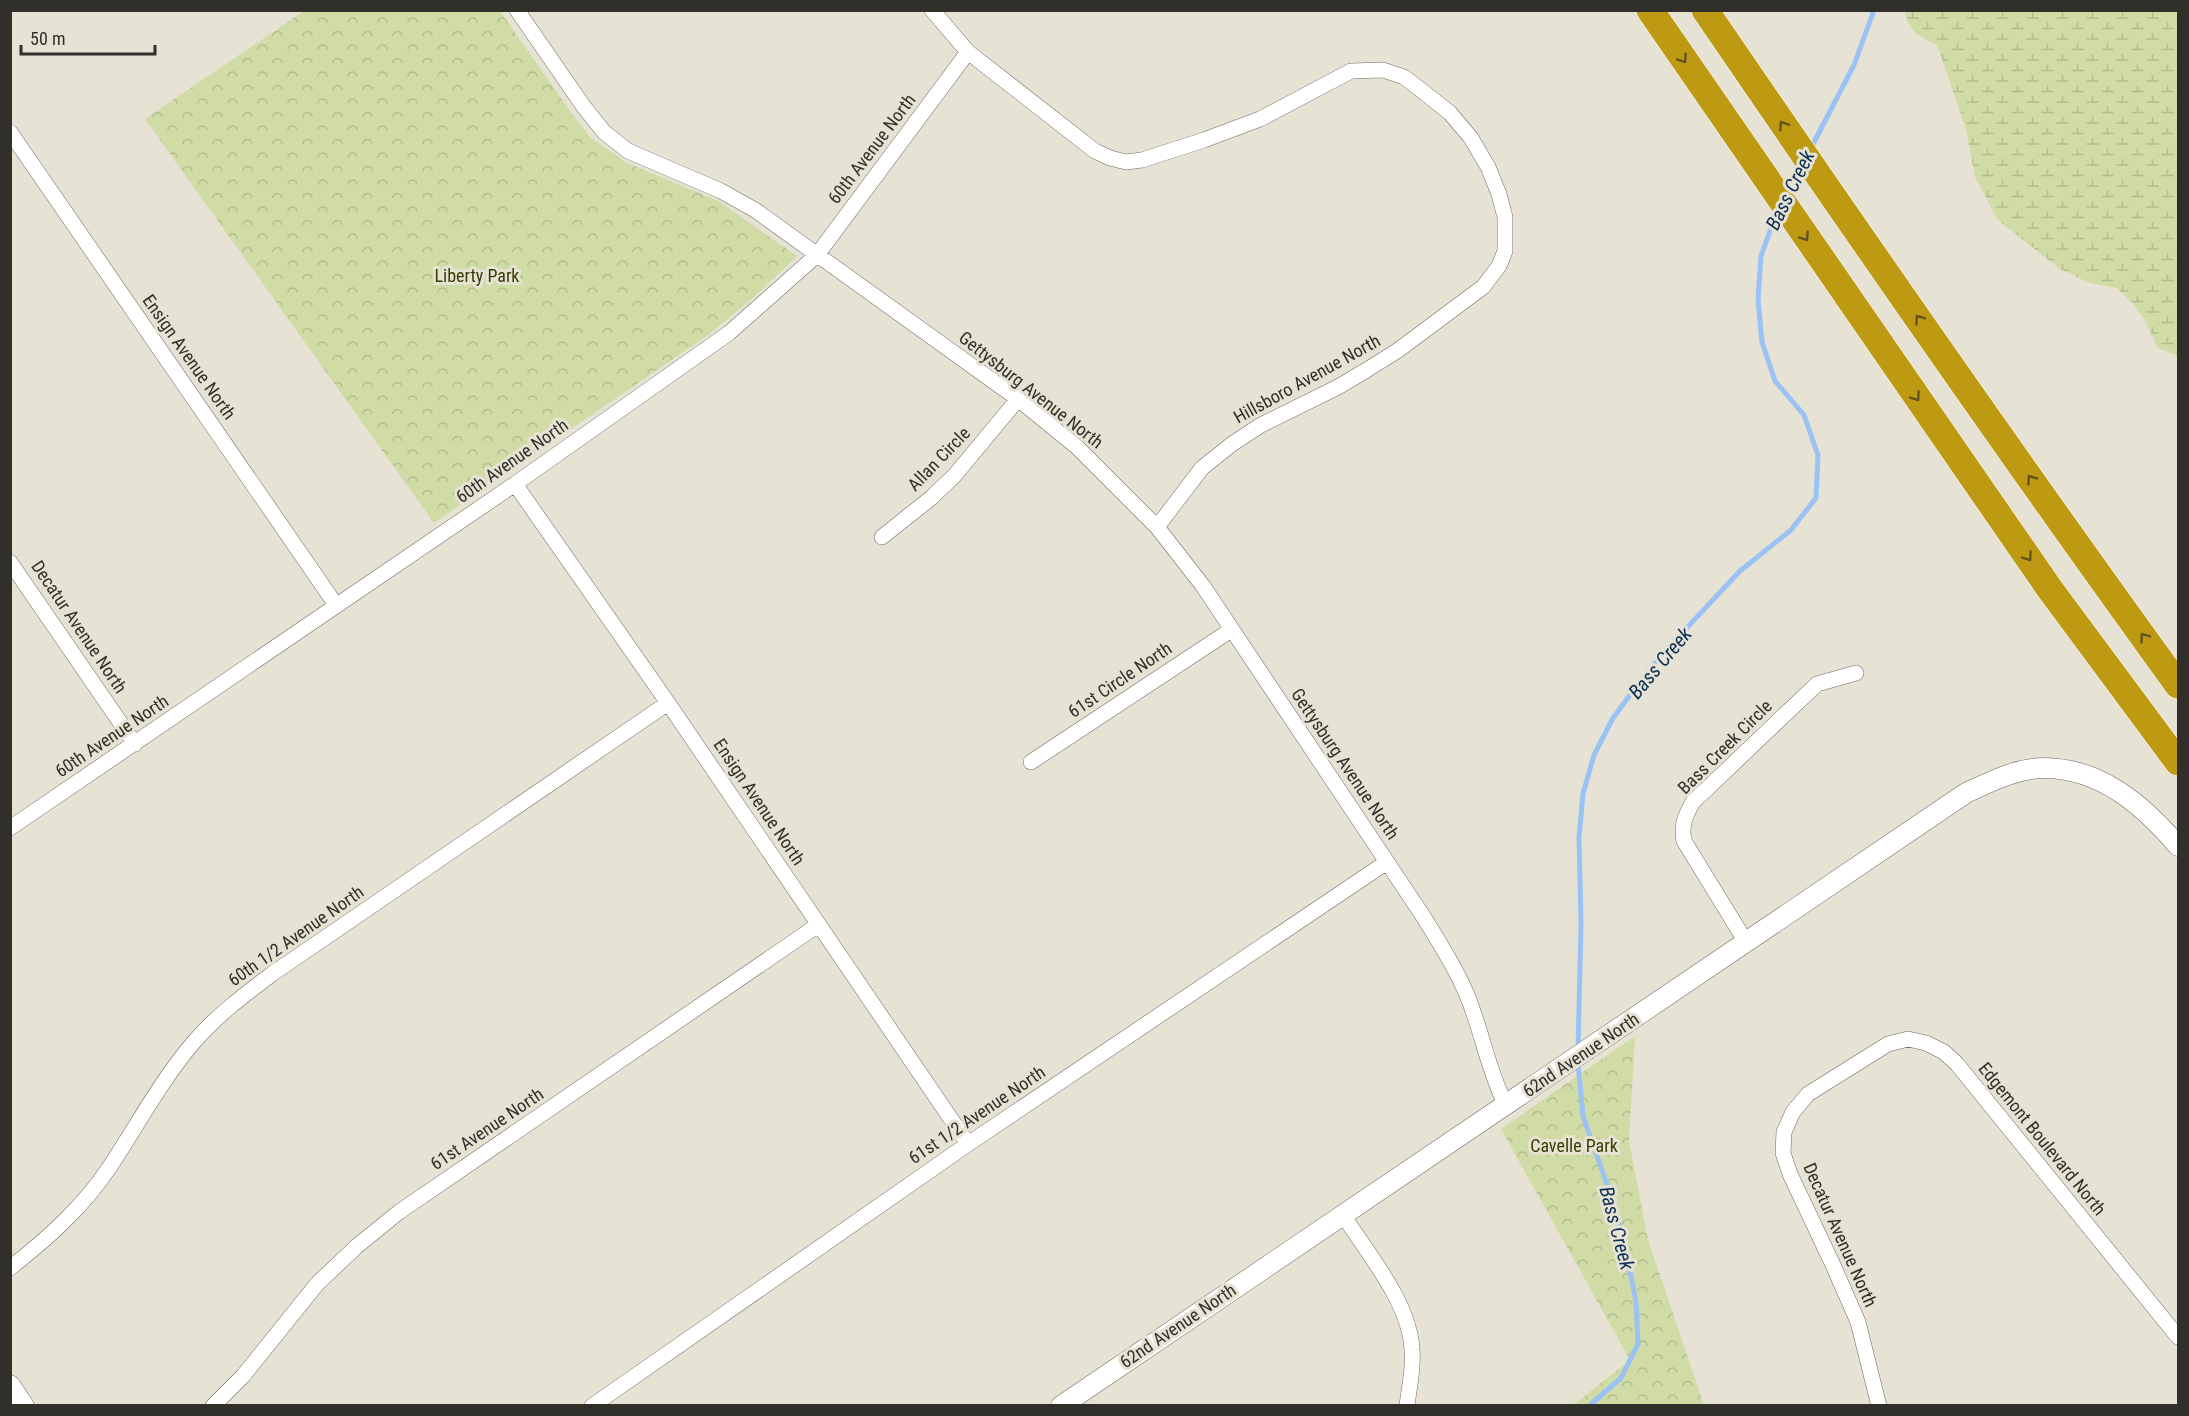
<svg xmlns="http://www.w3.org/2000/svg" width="2189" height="1416" viewBox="0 0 2189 1416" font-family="'Roboto Condensed',sans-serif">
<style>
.forest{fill:url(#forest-crowns)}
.wetland{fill:url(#wetland-marsh)}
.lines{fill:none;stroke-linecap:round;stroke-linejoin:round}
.stream{stroke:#9bc2f4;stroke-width:5}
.minor-casing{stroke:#6f6b5f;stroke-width:16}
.tertiary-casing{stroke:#6f6b5f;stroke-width:21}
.motorway-casing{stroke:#fff;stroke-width:28}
.minor{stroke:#fff;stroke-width:15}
.tertiary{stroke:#fff;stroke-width:20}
.motorway{stroke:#be9a13;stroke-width:27}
.oneway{stroke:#625422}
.labels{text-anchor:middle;stroke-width:6;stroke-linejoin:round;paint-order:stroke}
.street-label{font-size:18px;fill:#312f2a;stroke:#e6e2d4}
.park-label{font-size:18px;fill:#373f00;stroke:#e6e2d4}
.water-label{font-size:20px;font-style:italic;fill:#0d2e55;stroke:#e6e2d4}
</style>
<defs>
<pattern id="forest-crowns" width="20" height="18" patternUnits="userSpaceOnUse" patternTransform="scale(1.5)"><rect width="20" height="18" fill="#d0dba5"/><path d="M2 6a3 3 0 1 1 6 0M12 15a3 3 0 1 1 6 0" fill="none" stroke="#b3bc8e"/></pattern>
<pattern id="wetland-marsh" width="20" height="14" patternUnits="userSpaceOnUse" patternTransform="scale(1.5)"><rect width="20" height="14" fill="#d0dba5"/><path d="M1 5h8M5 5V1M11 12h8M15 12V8" fill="none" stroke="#b3bc8e"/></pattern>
</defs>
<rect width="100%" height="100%" fill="#e6e2d4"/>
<!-- forest -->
<path class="forest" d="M 304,11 L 500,11 L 572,114 L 591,138 L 627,163 L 718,201 L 797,256 L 754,297 L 708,335 L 434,523 L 145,119 Z
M 1635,1036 L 1629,1141 L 1648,1240 L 1704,1405 L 1573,1405 L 1630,1360 L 1501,1129 Z"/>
<!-- wetland -->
<path class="wetland" d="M 1905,11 L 2178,11 L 2178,356 L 2158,348 L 2144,319 L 2135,306 L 2117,288 L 2090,283 L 2060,269 L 1998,220 L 1975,177 L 1966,129 L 1937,45 C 1920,37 1908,31 1905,11 Z"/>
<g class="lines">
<!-- stream -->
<path class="stream" d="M 1811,148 L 1854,65 L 1874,10
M 1787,193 L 1801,167
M 1578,1051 L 1581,924 L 1579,837 L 1583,794 L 1594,755 L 1613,718 L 1638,684 L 1666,650 L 1740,571 L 1791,530 L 1816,498 L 1818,455 L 1804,415 L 1775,381 L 1762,342 L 1758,299 L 1761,256 L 1778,209
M 1578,1063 L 1583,1116 L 1611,1196 L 1623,1237 L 1636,1302 L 1638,1344 L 1621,1378 L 1589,1406"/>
<defs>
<path id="minor" d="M 517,10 L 584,107 L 604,132 L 628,151 L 721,191 L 755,210 L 1018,399 L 1077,447 L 1157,527 L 1203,586 L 1423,916 C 1442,947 1463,979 1474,1014 C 1485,1046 1491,1076 1506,1106
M 932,10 L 968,52 L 1095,151 L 1110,158 L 1126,162 L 1142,160 L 1204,140 L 1260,119 L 1351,71 L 1383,70 L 1404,77 L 1421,90 L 1450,113 L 1471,138 L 1488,167 L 1499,194 L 1505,217 L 1505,251 L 1499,266 L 1483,287 L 1397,351 L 1365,371 L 1338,387 L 1261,425 L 1232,444 L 1202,468 L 1157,527
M 10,132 L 336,605
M 515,484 L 668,703 L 968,1144
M 882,537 L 931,498 L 955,475 L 1018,399
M 10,562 L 135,744
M 1031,762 L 1231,630
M 10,828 L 515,484 L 729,333 L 817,255 L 968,52
M 1746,942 L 1684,841 C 1681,825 1685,816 1693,802 L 1817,684 L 1856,673
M 1343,1215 C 1368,1254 1410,1303 1412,1350 C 1414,1368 1409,1387 1407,1406
M 10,1268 C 47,1239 83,1207 109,1168 C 137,1126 160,1082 193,1043 C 216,1016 244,995 272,974 L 668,703
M 213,1406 L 243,1376 L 317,1284 L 357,1246 L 399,1212 L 818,925
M 592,1406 L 968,1144 L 1387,862
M 1879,1406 L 1858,1322 L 1833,1265 L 1790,1174 L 1783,1153 L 1784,1132 L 1793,1112 L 1808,1094 L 1888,1044 L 1908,1039 L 1926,1043 L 1944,1052 L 1957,1064 L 2178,1337"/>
<path id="tertiary" d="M 10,1385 L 24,1406
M 1061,1406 L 1966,793 C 1990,782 2017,768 2044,768 C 2101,768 2144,806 2178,846"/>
<path id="motorway" d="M 1650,10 L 2049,588 L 2178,762
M 1705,10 C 1860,237 2017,463 2178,685"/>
</defs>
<!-- minor casing -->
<use href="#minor" class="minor-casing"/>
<!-- tertiary casing -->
<use href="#tertiary" class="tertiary-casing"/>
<!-- motorway casing -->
<use href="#motorway" class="motorway-casing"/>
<!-- minor -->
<use href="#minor" class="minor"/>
<!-- tertiary -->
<use href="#tertiary" class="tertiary"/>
<!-- motorway -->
<use href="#motorway" class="motorway"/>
</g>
<!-- one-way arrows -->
<defs><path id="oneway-chevron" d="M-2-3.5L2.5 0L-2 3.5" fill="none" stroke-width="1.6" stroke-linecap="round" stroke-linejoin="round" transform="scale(1.5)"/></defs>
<g class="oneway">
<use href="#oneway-chevron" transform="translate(1683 59) rotate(56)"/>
<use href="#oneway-chevron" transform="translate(1783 125) rotate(-124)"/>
<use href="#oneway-chevron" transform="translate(1805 237) rotate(56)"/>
<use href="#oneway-chevron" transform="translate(1919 319) rotate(-125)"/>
<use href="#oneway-chevron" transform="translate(1916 397) rotate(55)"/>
<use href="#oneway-chevron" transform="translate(2031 479) rotate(-125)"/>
<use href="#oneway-chevron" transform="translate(2028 557) rotate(55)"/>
<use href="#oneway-chevron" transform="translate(2144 637) rotate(-126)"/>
</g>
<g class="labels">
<!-- street labels -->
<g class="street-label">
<text transform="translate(872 149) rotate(-53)" y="6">60th Avenue North</text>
<text transform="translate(189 357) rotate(55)" y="6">Ensign Avenue North</text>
<text transform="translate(1307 379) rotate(-29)" y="6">Hillsboro Avenue North</text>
<text transform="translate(1031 390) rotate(38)" y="6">Gettysburg Avenue North</text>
<text transform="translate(939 459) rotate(-46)" y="6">Allan Circle</text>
<text transform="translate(512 461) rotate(-35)" y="6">60th Avenue North</text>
<text transform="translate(79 627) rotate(56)" y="6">Decatur Avenue North</text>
<text transform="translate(1120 680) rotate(-34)" y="6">61st Circle North</text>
<text transform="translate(112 736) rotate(-34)" y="6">60th Avenue North</text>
<text transform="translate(1725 747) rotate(-45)" y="6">Bass Creek Circle</text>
<text transform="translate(1345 764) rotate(56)" y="6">Gettysburg Avenue North</text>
<text transform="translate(759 802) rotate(56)" y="6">Ensign Avenue North</text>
<text transform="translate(296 936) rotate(-35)" y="6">60th 1/2 Avenue North</text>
<text transform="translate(1581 1055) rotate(-34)" y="6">62nd Avenue North</text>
<text transform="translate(977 1115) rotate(-34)" y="6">61st 1/2 Avenue North</text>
<text transform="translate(487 1129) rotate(-34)" y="6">61st Avenue North</text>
<text transform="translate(2042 1139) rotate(51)" y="6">Edgemont Boulevard North</text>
<text transform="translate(1840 1235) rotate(66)" y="6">Decatur Avenue North</text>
<text transform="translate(1178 1326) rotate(-34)" y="6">62nd Avenue North</text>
</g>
<!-- park labels -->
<g class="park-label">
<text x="477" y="282">Liberty Park</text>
<text x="1574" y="1152">Cavelle Park</text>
</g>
<!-- water labels -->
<g class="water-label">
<text transform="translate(1790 190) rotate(-64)" y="7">Bass Creek</text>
<text transform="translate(1660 663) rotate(-50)" y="7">Bass Creek</text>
<text transform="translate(1617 1228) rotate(75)" y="7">Bass Creek</text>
</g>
</g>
<!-- border -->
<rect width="2189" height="1416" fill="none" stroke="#312f2a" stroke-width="24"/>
<!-- scale -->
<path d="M21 45v9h134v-9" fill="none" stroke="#312f2a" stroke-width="3"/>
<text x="30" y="45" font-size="18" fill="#312f2a" stroke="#e6e2d4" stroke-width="4.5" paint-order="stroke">50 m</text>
</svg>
